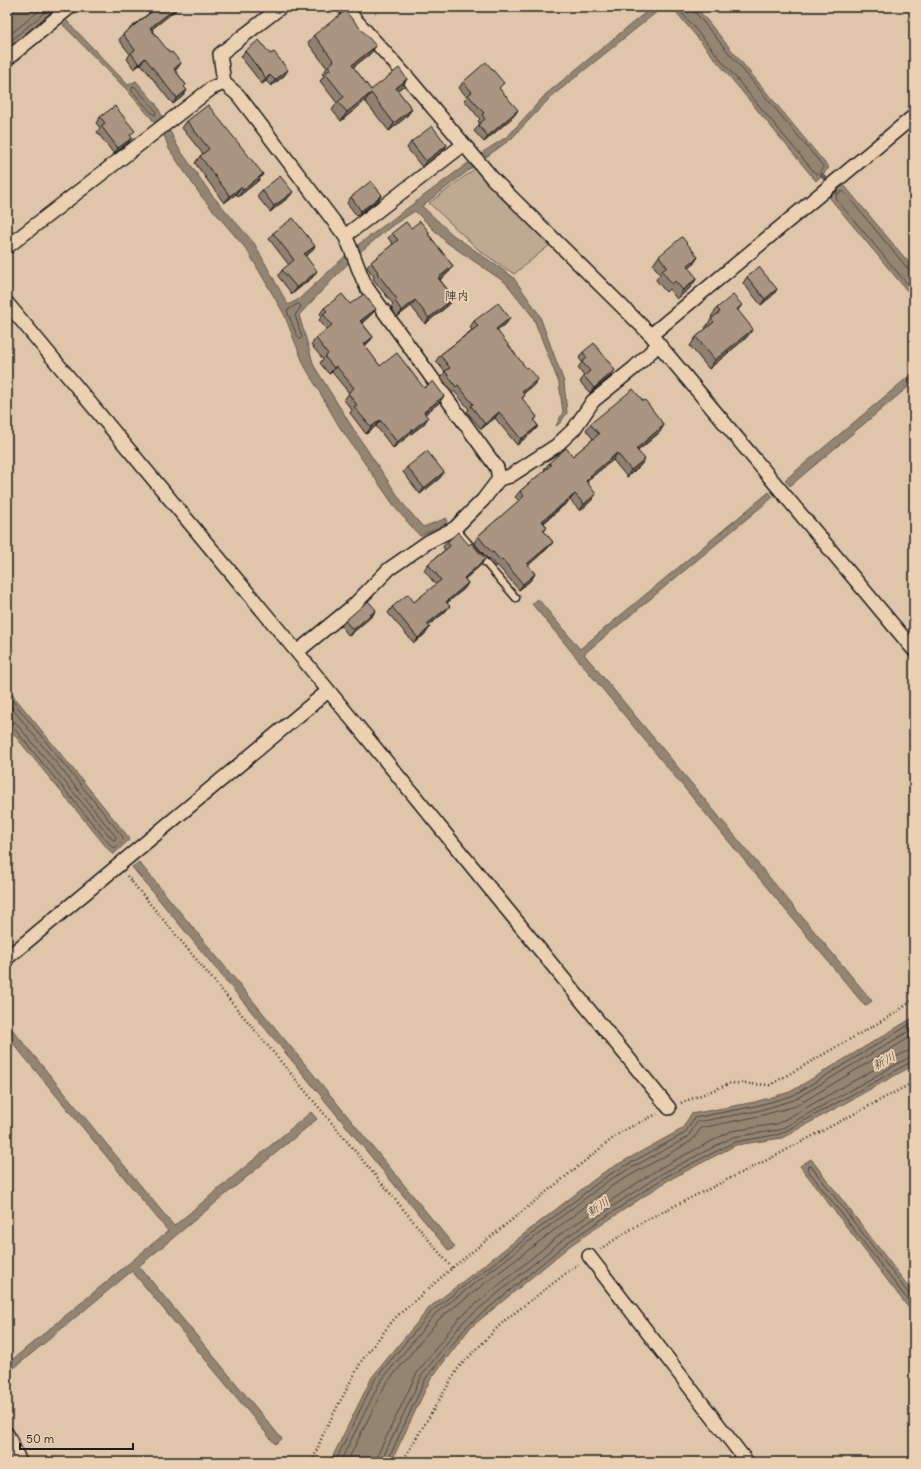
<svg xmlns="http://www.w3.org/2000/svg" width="921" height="1469" viewBox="0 0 921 1469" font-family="Delius,'Klee One',sans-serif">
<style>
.green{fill:#bea992;stroke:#6d6257}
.water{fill:#948472;stroke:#645a50}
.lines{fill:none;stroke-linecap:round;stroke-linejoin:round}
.shore{stroke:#4c463e;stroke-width:1}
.stream{stroke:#645a50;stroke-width:4.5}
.lane-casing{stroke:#1c1c1c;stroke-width:9}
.street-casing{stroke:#1c1c1c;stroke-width:16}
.path{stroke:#1c1c1c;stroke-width:2.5;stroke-dasharray:1 3;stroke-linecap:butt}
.lane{stroke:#ebd0b2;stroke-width:6}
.street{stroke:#ebd0b2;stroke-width:13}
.wall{fill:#91806f;stroke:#1c1c1c}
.shaded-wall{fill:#76685a;stroke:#1c1c1c}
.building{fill:#a99581;stroke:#1c1c1c}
.labels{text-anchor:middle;stroke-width:4;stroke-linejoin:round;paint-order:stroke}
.neighbourhood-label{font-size:12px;fill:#1c1c1c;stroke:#ebd0b2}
.water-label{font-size:12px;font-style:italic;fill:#46403a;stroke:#ebd0b2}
</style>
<rect width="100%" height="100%" fill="#dfc5a9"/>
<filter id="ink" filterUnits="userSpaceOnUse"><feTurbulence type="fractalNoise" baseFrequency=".025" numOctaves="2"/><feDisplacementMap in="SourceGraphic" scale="8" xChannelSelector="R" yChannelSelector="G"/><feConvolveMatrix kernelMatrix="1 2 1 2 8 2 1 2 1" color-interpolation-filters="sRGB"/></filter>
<g filter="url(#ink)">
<!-- green -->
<path class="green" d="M 476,168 L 551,244 L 514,274 L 480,251 L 429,203 Z"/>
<!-- water -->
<path class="water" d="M 7,7 L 58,7 L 7,49 Z
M 652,7 L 663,7 L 551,97 L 511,139 L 486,157 L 483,152 L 508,136 L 546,94 Z
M 672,7 L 696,7 L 829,168 L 816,181 Z
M 67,21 L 128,85 L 136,81 L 156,104 L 178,147 L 211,194 L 254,243 L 288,305 L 299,299 L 355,247 L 468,163 L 473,167 L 422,206 L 453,235 L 513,277 L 539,314 L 564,382 L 567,413 L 560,423 L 556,426 L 563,412 L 559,383 L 533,317 L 506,283 L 446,242 L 415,211 L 393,225 L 355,256 L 299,315 L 314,366 L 354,430 L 404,505 L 423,527 L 447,518 L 446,524 L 420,536 L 397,510 L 339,426 L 304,365 L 284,314 L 247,250 L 201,196 L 169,149 L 164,135 L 151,118 L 126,89 L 63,25 Z
M 844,185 L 914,269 L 914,299 L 829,197 Z
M 914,372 L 914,382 L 790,486 L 785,480 Z
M 769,492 L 773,497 L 584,654 L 872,1001 L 865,1006 L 532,604 L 538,599 L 580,649 Z
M 7,688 L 130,839 L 113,855 L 7,726 Z
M 139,862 L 455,1247 L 449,1251 L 132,867 Z
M 914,1017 L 914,1065 L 782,1138 L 736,1145 L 667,1181 L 571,1245 L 470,1328 L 430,1380 L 391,1462 L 330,1462 L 372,1377 L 430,1307 L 604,1172 L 682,1129 L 691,1114 L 755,1102 L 790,1092 Z
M 7,1023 L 174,1226 L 311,1112 L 317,1119 L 139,1266 L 282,1439 L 275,1444 L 132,1271 L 8,1373 L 7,1364 L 168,1231 L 7,1036 Z
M 811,1159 L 914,1294 L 914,1315 L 800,1166 Z"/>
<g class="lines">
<!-- shore -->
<path class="shore" d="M 677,7 L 815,173 L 817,174 L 823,169 L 823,166 L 694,11 L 693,7
M 7,37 L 44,7
M 7,44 L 51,7
M 135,87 L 152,106 L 156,112 L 155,115 L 153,114 L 132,91 L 132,88 Z
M 914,271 L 909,270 L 844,192 L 842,191 L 836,196 L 836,199 L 914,292
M 298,304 L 300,305 L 301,307 L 295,315 L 302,337 L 300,339 L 298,338 L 287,311 Z
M 7,694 L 123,837 L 123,840 L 115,848 L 112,847 L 12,726 L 7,724
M 7,702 L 116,837 L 115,840 L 113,840 L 15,722 L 11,719 L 7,719
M 914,1296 L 909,1294 L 811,1166 L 808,1166 L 807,1169 L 914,1308
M 335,1462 L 375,1379 L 433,1310 L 607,1176 L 685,1133 L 694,1118 L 756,1106 L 792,1096 L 914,1022
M 340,1462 L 380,1382 L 436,1313 L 609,1180 L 688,1137 L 697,1122 L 757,1111 L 794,1100 L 914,1028
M 347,1462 L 385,1385 L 440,1318 L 613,1185 L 690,1142 L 694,1138 L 701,1128 L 759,1116 L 796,1106 L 914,1035
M 376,1462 L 378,1454 L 417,1373 L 459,1318 L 562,1233 L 660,1168 L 731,1131 L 777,1124 L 905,1052 L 914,1050
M 382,1462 L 383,1457 L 422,1375 L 463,1322 L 565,1238 L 663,1173 L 733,1137 L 779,1130 L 908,1058 L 914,1056
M 387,1462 L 426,1378 L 467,1326 L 568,1242 L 665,1177 L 735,1142 L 780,1134 L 911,1062 L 914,1061"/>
<!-- stream -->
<path class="stream" d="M 822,175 L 836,192"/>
<defs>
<path id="lane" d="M 455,528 L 516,598"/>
<path id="street" d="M 281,7 L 220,54 L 224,83 L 238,95 L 345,236 C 354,253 358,271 367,288 L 497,468 L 499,479 L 483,500 L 455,528 L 428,542 L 389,569 L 353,606 L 297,652
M 344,7 L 407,77 L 493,179 L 651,335 L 914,650
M 7,59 L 70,7
M 345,236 L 463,145
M 7,247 L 212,88 L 224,83
M 7,303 L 297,652 L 669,1108
M 651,335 L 914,116
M 499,479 L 510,476 L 556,446 L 574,429 L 593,401 L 634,368 L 659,344
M 7,958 L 328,691
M 589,1256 L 747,1462
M 7,1434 L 20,1462"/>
</defs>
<!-- lane casing -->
<use href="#lane" class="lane-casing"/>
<!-- street casing -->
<use href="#street" class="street-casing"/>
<!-- path -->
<path class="path" d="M 127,876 L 452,1268
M 681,1103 L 731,1083 L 770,1085 L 894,1014 L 914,999
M 600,1249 L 644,1221 L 777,1155 L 914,1082
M 312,1462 L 324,1432 L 362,1360 L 395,1318 L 452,1268 L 622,1131 L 657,1114
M 402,1462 L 459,1367 L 504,1321 L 578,1264"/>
<!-- lane -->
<use href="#lane" class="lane"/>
<!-- street -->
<use href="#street" class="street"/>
</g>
<!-- wall -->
<path class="wall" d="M 154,7 L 152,29 L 177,69 L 175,70 L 186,85 L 184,87 L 187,90 L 183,96 L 173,104 L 171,101 L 170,101 L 141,64 L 134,69 L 127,59 L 130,54 L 119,40 L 123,34 L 148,14 Z
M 314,35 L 376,46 L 370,54 L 353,67 L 371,90 L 407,79 L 402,87 L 397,90 L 412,109 L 406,117 L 389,131 L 365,101 L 341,121 L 332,110 L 337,103 L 320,81 L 324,76 L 322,74 L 327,68 L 308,43 Z
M 245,51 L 284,76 L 271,86 L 266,81 L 262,84 L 241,57 Z
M 463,82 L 500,89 L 514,116 L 484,142 L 474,131 L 480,124 L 478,121 L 480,119 L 464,100 L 467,97 L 459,88 Z
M 100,117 L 131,137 L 128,143 L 114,154 L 97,132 L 100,128 L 96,123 Z
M 187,121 L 263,174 L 258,181 L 238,197 L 236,194 L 224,203 L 195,163 L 200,156 L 203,154 L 182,128 Z
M 411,142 L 443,151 L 422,167 L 407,148 Z
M 262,190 L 289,197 L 270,212 L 257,196 Z
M 382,195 L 378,200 L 357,216 L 347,203 L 351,197 Z
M 411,228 L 429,235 L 453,266 L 449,272 L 440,280 L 454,298 L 450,304 L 425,324 L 411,306 L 397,317 L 391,307 L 393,304 L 373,279 L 374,277 L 367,267 L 371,262 L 393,244 L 388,238 L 392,233 Z
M 273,233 L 311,252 L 305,256 L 313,277 L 292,294 L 278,276 L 282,270 L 289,265 L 269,239 Z
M 659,256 L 698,257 L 692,266 L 689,268 L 691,287 L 677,299 L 669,289 L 666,292 L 656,280 L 660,274 L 653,265 Z
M 747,277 L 777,289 L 773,295 L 761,305 L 743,283 Z
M 350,304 L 376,309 L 371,315 L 362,323 L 373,337 L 368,343 L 365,346 L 380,366 L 424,388 L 440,402 L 425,414 L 424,424 L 393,448 L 376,426 L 366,434 L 350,413 L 352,410 L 344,400 L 349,393 L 332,372 L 329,374 L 320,363 L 323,359 L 311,345 L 316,338 L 327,330 L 319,320 L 322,316 L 320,314 L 324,308 Z
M 742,305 L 738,310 L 747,337 L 709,369 L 690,346 L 696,337 L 706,329 L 705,328 L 712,318 L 711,317 L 717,308 Z
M 474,321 L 506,324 L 497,331 L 534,385 L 523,394 L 525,395 L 522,399 L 537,417 L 534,421 L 538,426 L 534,431 L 517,445 L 495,418 L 481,429 L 467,412 L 469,409 L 454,391 L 452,393 L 441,377 L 445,372 L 436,361 L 440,355 L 472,330 L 470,327 Z
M 583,352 L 611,376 L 590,393 L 580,382 L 584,376 L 578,368 L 582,362 L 579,358 Z
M 590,424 L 660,432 L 638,451 L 641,465 L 627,477 L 613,460 L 589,479 L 587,483 L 592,500 L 580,511 L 570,500 L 544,523 L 547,527 L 544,532 L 553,542 L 548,548 L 528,565 L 535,574 L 531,580 L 519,590 L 497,565 L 496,567 L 489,558 L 488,559 L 474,543 L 478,536 L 519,501 L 515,497 L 520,491 L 545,470 L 544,469 L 549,463 L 573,456 L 593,439 L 586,430 Z
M 407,467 L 440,478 L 420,494 L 403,472 Z
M 447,542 L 481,565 L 465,579 L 468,583 L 464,589 L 447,603 L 445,612 L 428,626 L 430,627 L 426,633 L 414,643 L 388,613 L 392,607 L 414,602 L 436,585 L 424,570 L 428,564 L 445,550 L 443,547 Z
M 376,610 L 372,616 L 349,636 L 341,626 L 345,621 Z"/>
<!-- shaded-wall -->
<path class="shaded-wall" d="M 177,7 L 180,7 L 146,34 L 150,28 Z
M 376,46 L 370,54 L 346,73 L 352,65 Z
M 145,58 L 141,64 L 134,69 Z
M 181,63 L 177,69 L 170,75 L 174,69 Z
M 288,70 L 284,76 L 271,86 L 275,80 Z
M 270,75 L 266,81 L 262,84 L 266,78 Z
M 407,79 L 402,87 L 390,96 L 396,88 Z
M 187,90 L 183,96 L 173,104 L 177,98 Z
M 371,93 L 365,101 L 341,121 L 347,112 Z
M 412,109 L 406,117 L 389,131 L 394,123 Z
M 518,110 L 514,116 L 484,142 L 488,136 Z
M 132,138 L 128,143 L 114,154 L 118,148 Z
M 447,145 L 443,151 L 422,167 L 426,161 Z
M 263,174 L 258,181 L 238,197 L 243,190 Z
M 241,187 L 236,194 L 224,203 L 230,196 Z
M 293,192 L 289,197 L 270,212 L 274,206 Z
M 382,195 L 378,200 L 357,216 L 361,211 Z
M 315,246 L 311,252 L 300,260 L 304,254 Z
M 698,257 L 692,266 L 681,274 L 687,266 Z
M 453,266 L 449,272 L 434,284 L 438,278 Z
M 317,271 L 313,277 L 292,294 L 297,288 Z
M 697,278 L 691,287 L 677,299 L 683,290 Z
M 777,289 L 773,295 L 761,305 L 765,299 Z
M 454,298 L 450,304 L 425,324 L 429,318 Z
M 415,300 L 411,306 L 397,317 L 402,311 Z
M 376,309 L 371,315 L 356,327 L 360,321 Z
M 510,318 L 506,324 L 492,335 L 496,329 Z
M 753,329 L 747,337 L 709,369 L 715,360 Z
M 373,337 L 368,343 L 359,350 L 364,344 Z
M 336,366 L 332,372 L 329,374 L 334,368 Z
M 615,370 L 611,376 L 590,393 L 594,388 Z
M 538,379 L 534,385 L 518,398 L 522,392 Z
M 444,396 L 440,402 L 419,419 L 424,412 Z
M 499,412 L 495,418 L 481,429 L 485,424 Z
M 428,418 L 424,424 L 393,448 L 397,442 Z
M 380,420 L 376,426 L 366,434 L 371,427 Z
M 664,425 L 660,432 L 632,455 L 636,449 Z
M 538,426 L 534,431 L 517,445 L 521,439 Z
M 617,453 L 613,460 L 589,479 L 586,483 L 582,488 L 590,476 Z
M 645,459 L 641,465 L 627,477 L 631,470 Z
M 444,472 L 440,478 L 420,494 L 424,488 Z
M 575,494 L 570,500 L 538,527 L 542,521 Z
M 596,494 L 592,500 L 580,511 L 584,504 Z
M 553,542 L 548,548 L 523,570 L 527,564 Z
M 485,559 L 481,565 L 460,583 L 464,578 Z
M 535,574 L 531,580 L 519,590 L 523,584 Z
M 468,583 L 464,589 L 442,607 L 446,602 Z
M 450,606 L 445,612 L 423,630 L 427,624 Z
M 376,610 L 372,616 L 349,636 L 353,630 Z
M 430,627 L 426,633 L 414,643 L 418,638 Z"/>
<!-- building -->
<path class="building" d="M 154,7 L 177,7 L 150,28 L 170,53 L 172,52 L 181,63 L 174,69 L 186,85 L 184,87 L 187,90 L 177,98 L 175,95 L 174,95 L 145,58 L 139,64 L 131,53 L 135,50 L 123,34 L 154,10 L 152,8 Z
M 345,11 L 376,46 L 352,65 L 371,90 L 399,68 L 407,79 L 396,88 L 412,109 L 394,123 L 371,93 L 347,112 L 338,102 L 344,97 L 325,73 L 331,69 L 328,66 L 334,61 L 314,35 Z
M 259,40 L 270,54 L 274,52 L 288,70 L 275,80 L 270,75 L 266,78 L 245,51 Z
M 486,62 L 504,83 L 499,88 L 518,110 L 488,136 L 478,125 L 485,119 L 482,115 L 484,113 L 468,95 L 472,92 L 463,82 Z
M 208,105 L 263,174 L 243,190 L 241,187 L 230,196 L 200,156 L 209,149 L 187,121 Z
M 115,106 L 135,131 L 130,135 L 132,138 L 118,148 L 101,126 L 105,123 L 100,117 Z
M 432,126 L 447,145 L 426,161 L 411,142 Z
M 280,176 L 293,192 L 274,206 L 262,190 Z
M 371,181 L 382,195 L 361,211 L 351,197 Z
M 293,218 L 315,246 L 304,254 L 317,271 L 297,288 L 282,270 L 294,260 L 273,233 Z
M 420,221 L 430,233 L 428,234 L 453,266 L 438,278 L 454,298 L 429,318 L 415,300 L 402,311 L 395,301 L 397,299 L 377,273 L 378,272 L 371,262 L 398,240 L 392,233 L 406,222 L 411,228 Z
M 682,237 L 698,257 L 687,266 L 697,278 L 683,290 L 675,281 L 672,284 L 662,271 L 667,267 L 659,256 Z
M 759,267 L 777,289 L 765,299 L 747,277 Z
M 342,294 L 350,304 L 364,294 L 376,309 L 360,321 L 373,337 L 364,344 L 380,366 L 397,353 L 424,388 L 433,381 L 444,396 L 424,412 L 428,418 L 397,442 L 380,420 L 371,427 L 354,407 L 357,405 L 348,393 L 354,388 L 336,366 L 334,368 L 325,357 L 328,354 L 316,338 L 332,325 L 323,314 L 327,311 L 324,308 Z
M 733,295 L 742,305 L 737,309 L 753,329 L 715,360 L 696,337 L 714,322 L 711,319 L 720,312 L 717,308 Z
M 498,303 L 510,318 L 496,329 L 526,368 L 528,367 L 538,379 L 522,392 L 525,395 L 522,398 L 537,417 L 534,420 L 538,426 L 521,439 L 499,412 L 485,424 L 471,406 L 473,404 L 458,385 L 456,387 L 445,371 L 450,368 L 440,355 L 478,326 L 474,321 Z
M 594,343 L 615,370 L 594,388 L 584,376 L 590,371 L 582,362 L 587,358 L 583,352 Z
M 633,389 L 643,401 L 645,400 L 664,425 L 636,449 L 645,459 L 631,470 L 617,453 L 590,476 L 591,477 L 586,481 L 596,494 L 584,504 L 575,494 L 542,521 L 547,527 L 543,530 L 553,542 L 527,564 L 535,574 L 523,584 L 502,559 L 500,560 L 493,552 L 492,553 L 478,536 L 524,496 L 520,491 L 551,465 L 549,463 L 566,448 L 573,456 L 599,434 L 590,424 Z
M 427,451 L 444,472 L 424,488 L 407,467 Z
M 458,532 L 469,545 L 471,543 L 485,559 L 464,578 L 468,583 L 446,602 L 450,606 L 427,624 L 430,627 L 418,638 L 392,607 L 408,594 L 414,602 L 441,580 L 428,564 L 450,546 L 447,542 Z
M 368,601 L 376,610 L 353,630 L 345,621 Z"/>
</g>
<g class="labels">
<!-- neighbourhood labels -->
<g class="neighbourhood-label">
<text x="457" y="300">陣内</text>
</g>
<!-- water labels -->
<g class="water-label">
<text transform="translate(884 1061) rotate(-28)" y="4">新川</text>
<text transform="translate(598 1207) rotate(-34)" y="4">新川</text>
</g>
</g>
<!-- margin -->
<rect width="921" height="1469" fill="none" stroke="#ebd0b2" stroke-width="24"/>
<rect x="12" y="12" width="897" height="1445" fill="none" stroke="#1c1c1c" stroke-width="1.5" filter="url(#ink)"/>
<!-- scale -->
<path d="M20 1443v6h113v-6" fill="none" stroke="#1c1c1c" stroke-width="2"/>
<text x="26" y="1443" font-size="12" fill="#1c1c1c" stroke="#ebd0b2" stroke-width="3" paint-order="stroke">50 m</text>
</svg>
